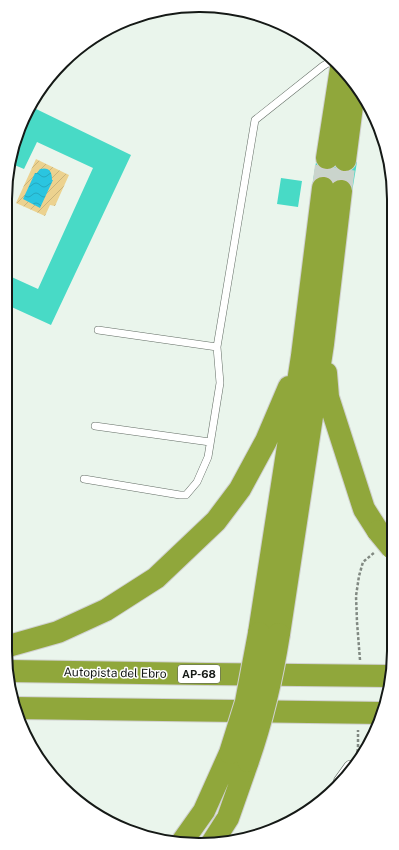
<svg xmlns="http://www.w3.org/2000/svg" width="399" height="850" viewBox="0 0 399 850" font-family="'Public Sans',sans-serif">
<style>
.garden{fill:url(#garden-furrows)}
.water{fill:url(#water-waves)}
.building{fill:#48dac6}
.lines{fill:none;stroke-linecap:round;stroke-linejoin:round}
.motorway-tunnel{stroke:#cad4cc;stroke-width:22;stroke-dasharray:22 11;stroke-linecap:butt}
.service-casing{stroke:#636d65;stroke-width:8}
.minor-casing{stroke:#636d65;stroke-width:16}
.motorway-casing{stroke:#d0d1d0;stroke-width:24}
.path{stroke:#818982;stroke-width:2.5;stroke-dasharray:3 2;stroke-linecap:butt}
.service{stroke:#fff;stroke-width:7}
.minor{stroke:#fff;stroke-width:15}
.motorway{stroke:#90a73b;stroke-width:22}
.motorway-bridge-casing{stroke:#d0d1d0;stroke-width:24;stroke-linecap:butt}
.motorway-bridge{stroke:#90a73b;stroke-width:22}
.labels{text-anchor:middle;stroke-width:3;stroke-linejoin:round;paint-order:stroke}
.shield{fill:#fff;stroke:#5b5e5c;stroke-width:1}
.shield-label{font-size:11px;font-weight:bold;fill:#151916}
.street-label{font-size:12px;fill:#151916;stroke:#fff}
.rim{fill:none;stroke:#151916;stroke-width:2}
</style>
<defs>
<pattern id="garden-furrows" width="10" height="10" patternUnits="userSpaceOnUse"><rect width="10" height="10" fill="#ecd28f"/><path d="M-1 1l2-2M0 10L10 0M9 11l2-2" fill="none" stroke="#cab47b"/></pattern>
<pattern id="water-waves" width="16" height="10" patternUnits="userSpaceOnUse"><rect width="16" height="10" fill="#2ac5e0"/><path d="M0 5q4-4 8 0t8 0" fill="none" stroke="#25a9bf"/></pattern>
</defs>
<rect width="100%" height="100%" fill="#eaf5ec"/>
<!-- garden -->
<path class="garden" d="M 36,159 L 69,175 L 55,206 L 50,205 L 45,216 L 16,203 Z"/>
<!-- water -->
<path class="water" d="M 40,169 C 49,167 52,171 52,180 L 53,180 L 40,208 L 23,199 L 35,173 L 37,173 Z"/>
<!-- building -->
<path class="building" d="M 32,107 L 131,155 L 51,325 L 5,304 L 5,274 L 38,289 L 93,168 L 37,142 L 24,169 L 12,164 L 20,125 Z
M 317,156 L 357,162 L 352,192 L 312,187 Z
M 281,178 L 302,181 L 298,207 L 277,204 Z
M 5,484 L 11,486 L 5,498 Z"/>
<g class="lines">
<!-- motorway-tunnel -->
<path class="motorway-tunnel" d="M 323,188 L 327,158
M 341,191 L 345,160"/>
<defs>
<path id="service" d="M 98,330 L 217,347
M 95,426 L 210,442
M 84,479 L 180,495 L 186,495 L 197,482 L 208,457 L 220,383 L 217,347 L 255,120 L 323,66 L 333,60"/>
<path id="minor" d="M 341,782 L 351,768"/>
<path id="motorway" d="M 327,158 L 341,68
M 345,160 L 355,83
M 326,373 L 328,397 L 364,509 L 378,531
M 259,633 L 302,356 L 323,188
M 279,634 L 323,344 L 341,191
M 5,647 L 58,632 L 106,610 L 156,578 L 216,521 L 240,489 L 266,441 L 289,387
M 8,671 L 206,674 L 389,676
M 14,708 L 382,713
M 182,842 L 204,811 L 230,753
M 212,843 L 228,818 L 248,761"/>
</defs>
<!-- service casing -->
<use href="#service" class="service-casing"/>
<!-- minor casing -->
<use href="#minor" class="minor-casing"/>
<!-- motorway casing -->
<use href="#motorway" class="motorway-casing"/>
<!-- path -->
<path class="path" d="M 360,660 L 357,622 L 356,596 L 359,576 L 363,562 L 375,552
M 357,757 L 358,746 L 358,730"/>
<!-- service -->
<use href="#service" class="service"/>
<!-- minor -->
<use href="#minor" class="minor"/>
<!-- motorway -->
<use href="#motorway" class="motorway"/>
<defs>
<path id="motorway-bridge" d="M 378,531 L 392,548
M 230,753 L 246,702 L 259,633
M 248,761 C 263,718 272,678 279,634"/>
</defs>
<!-- motorway-bridge casing -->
<use href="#motorway-bridge" class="motorway-bridge-casing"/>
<!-- motorway-bridge -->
<use href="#motorway-bridge" class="motorway-bridge"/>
</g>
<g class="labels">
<!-- shield labels -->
<rect class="shield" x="178" y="665" width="42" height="18" rx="3"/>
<g class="shield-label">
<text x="199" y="678">AP-68</text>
</g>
<!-- street labels -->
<g class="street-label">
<text transform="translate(115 673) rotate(1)" y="4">Autopista del Ebro</text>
</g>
</g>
<!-- crop -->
<path d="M0 0H399V850H0ZM199 12H200A187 187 0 0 1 387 199V651A187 187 0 0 1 200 838H199A187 187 0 0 1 12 651V199A187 187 0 0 1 199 12Z" fill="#fff" fill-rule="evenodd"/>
<path class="rim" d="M199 12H200A187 187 0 0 1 387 199V651A187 187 0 0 1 200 838H199A187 187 0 0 1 12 651V199A187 187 0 0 1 199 12Z"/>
</svg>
